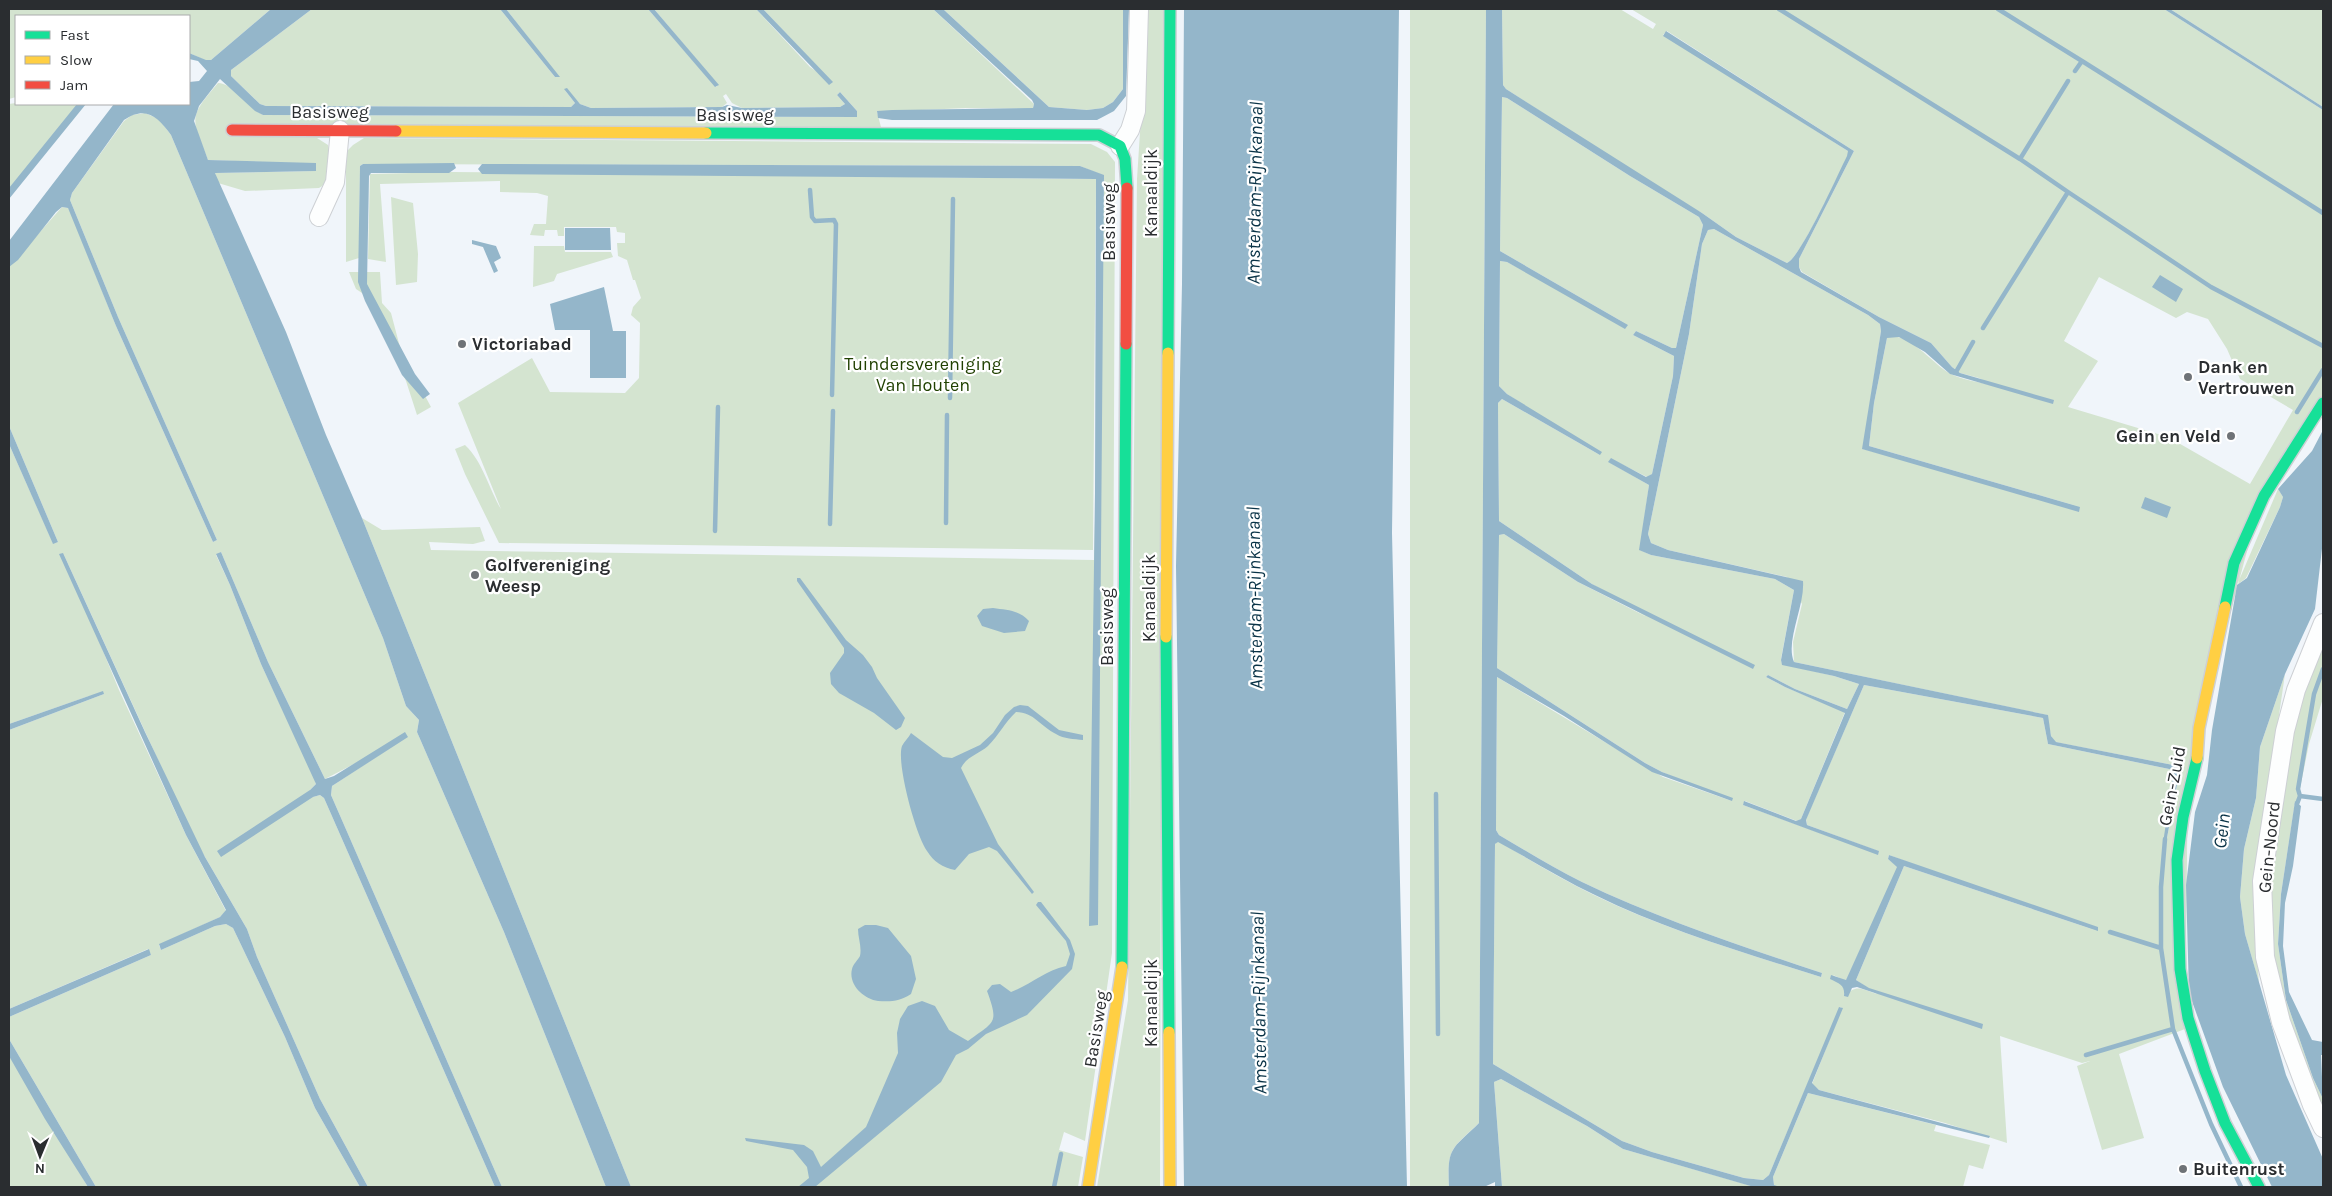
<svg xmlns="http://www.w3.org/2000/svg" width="2332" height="1196" viewBox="0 0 2332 1196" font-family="Karla,sans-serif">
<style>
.green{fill:#d4e4d0;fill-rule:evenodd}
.water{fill:#94b6ca}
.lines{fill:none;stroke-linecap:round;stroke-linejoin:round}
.stream{stroke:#94b6ca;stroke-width:4.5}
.street-casing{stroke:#cdd0d4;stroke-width:20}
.fast-casing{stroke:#cdd0d4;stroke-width:14}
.slow-casing{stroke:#cdd0d4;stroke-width:14}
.jam-casing{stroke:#cdd0d4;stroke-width:14}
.street{stroke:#fdfefe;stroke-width:18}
.fast{stroke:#16e098;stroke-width:11}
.slow{stroke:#ffcf43;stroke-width:11}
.jam{stroke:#f24e42;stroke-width:11}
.poi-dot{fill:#6f7377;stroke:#fff;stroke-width:2}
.labels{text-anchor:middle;stroke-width:4.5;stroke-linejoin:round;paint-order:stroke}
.street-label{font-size:18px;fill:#2a2d30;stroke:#fff}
.poi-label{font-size:18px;font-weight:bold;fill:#2a2d30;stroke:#fff;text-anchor:start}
.park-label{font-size:18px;fill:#214102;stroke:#fff}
.water-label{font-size:19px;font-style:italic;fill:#083246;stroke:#fff}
</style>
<rect width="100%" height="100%" fill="#f0f5fa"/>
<!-- green -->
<path class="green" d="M 9,9 L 271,9 L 211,60 L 207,61 L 189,53 L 189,16 L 16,16 L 16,97 L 9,99 Z
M 312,9 L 500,9 L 555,77 L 559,77 L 506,9 L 648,9 L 716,87 L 718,85 L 654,9 L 756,9 L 810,67 L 832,82 L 763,9 L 933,9 L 1034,104 L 1033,108 L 1028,109 L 966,108 L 877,112 L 881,127 L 317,138 L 328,145 C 331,158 332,182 319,188 L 245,191 L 218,183 L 215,173 L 315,171 L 316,164 L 208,160 C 192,118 187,119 218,83 C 235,84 247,107 263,115 L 857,117 L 857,111 L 840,92 L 837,95 L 845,104 L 840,107 L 742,108 L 732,103 L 726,94 L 723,96 L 727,103 L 722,107 L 591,108 L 580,104 L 564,89 L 575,103 L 571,107 L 266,106 L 260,104 L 231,76 L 231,70 Z
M 943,9 L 1123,9 L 1123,89 L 1113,102 L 1103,108 L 1087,110 L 1049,107 Z
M 1144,9 L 1163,9 L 1160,1187 L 1097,1187 L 1128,1000 L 1137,179 L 1142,101 Z
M 1410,9 L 1486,9 L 1479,1123 C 1452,1149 1447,1147 1449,1187 L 1410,1187 Z
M 1502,9 L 1620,9 L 1653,29 L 1656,24 L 1631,9 L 2164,9 L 2323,110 L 2323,394 L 2263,492 L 2188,770 L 2185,1029 L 2119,1054 L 2144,1138 L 2102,1150 L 2077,1066 L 2090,1061 L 2082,1063 L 2000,1036 L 2007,1143 L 1945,1123 L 1819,1090 L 1812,1084 L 1842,1008 L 1840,1007 L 1769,1175 L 1763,1180 L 1744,1178 L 1652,1152 L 1622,1141 L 1493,1064 L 1495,844 L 1498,841 C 1530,860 1561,879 1594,895 C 1666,930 1745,953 1821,977 L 1822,973 C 1741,946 1659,919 1582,882 C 1554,868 1526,851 1499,835 L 1496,830 L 1497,677 L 1663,777 L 1732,801 L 1662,772 L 1645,763 L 1497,668 L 1498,535 L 1504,534 L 1578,582 L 1645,616 L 1592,584 L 1499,521 L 1498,403 L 1502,399 L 1600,455 L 1507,394 L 1499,386 L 1500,261 L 1507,262 L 1628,325 L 1500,251 L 1502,97 L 1507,98 L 1630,176 L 1699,217 L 1703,225 L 1676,348 L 1672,348 L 1636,331 L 1633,335 L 1674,356 L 1673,376 L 1652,474 L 1647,477 L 1611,459 L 1609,462 L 1649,485 L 1640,550 L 1651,555 L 1775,579 L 1794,590 L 1781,659 L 1782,664 L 1834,676 L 1859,684 L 1847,709 L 1795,689 L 1768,675 L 1766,677 L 1785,687 L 1845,712 L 1801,819 L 1797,821 L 1745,801 L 1743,805 L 1878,854 L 1878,851 L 1807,825 L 1806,819 L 1864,685 L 2043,718 L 2048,744 L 2174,770 L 2166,814 L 2166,843 L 2182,758 L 2173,765 L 2055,742 L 2051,736 L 2047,715 L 1794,662 L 1793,642 L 1802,604 L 1787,577 L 1668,550 L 1651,543 L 1648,534 L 1689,334 L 1702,244 L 1708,230 L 1714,229 L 1868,315 L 1880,324 L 1881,331 L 1863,449 L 2080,507 L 1869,446 L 1874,403 L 1887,338 C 1906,329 1934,365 1949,373 C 1962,380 1980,382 1994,386 L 1979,378 L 1960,373 L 1952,367 L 1931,343 L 1879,317 L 1802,272 L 1799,267 L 1799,259 L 1854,151 L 1667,31 L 1663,35 L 1848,151 L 1848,156 C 1838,175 1801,257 1787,263 L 1736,237 L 1702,213 L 1679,201 L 1506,89 L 1503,85 ZM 2099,277 L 2176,318 L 2187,312 L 2208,319 L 2227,349 L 2240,379 L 2293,410 L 2250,484 L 2168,437 L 2068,407 L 2098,361 L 2064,341 ZM 1889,855 L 1910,863 L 2098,931 L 1904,866 L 1856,980 L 1877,994 C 1861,989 1857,984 1844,996 L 1845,988 L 1833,975 L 1846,981 L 1898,867 L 1888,859 Z
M 2170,9 L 2323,9 L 2323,107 Z
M 16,103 L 78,104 L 9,193 L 9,104 Z
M 145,113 L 159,119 L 171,135 L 383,638 L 406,706 L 419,720 L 417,732 L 504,932 L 606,1187 L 502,1187 L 331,795 L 332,786 L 408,736 L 325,779 L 268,662 L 221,552 L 216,555 L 230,585 L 261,664 L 314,777 L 316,784 L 310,790 L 313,797 L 320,795 L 324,798 L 495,1187 L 368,1187 L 320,1099 L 257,957 L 247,929 L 194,838 L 63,553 L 119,690 L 186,835 L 226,911 L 220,917 L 159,945 L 161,950 L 215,926 L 226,924 L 233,928 L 285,1037 L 315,1108 L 360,1187 L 96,1187 L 9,1039 L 9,1017 L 151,955 L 148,949 L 9,1009 L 9,730 L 104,694 L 89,696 L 9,724 L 9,444 L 53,543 L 58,542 L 9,426 L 9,267 L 62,207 L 68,208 L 71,213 L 116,326 L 213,542 L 217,540 L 118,317 L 70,200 L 72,193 L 124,121 L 132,115 Z
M 364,138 L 1091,144 L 1107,152 L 1115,162 L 1112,953 L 1085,1141 L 1064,1132 L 1059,1150 L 1083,1157 L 1078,1187 L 631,1187 L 362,518 L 382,530 L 480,527 L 485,541 L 473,544 L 429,542 L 431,550 L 1094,560 L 1104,176 L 1080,166 L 363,164 L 360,166 L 359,258 L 346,262 L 346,152 L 353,145 Z
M 453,172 L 1096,179 L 1093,550 L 499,543 L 465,474 L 455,449 L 465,445 C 483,462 489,489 501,509 L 458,403 L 532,358 L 550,392 L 625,393 L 639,378 L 640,323 L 631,315 L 633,307 L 641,298 L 635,280 L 633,280 L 627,260 L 618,256 L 617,243 L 625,243 L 625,233 L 617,232 L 616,227 L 564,227 L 564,236 L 558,236 L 557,230 L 545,230 L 544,236 L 530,235 L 534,224 L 546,224 L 548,196 L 537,193 L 500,192 L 500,181 L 380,184 L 386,262 L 368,259 L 370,174 Z
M 391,197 L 413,203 L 418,254 L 417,282 L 396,285 Z
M 534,246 L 564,246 L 565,252 L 611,252 L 613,257 L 557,274 L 554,281 L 533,287 Z
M 349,272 L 380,272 L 382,303 L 391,313 L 401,351 L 431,407 L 417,415 L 406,381 L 368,297 L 356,289 Z
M 2278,489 L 2283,497 L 2280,507 L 2246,578 L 2237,585 Z
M 2323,645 L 2323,698 L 2309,744 L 2297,803 L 2295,802 L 2281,894 L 2278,944 L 2286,1000 L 2313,1078 L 2323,1099 L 2323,1122 L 2276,992 L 2268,885 L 2289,733 L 2309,676 Z
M 2285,674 L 2272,763 L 2256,943 L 2259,983 L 2245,934 L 2240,897 L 2244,849 L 2256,798 L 2260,747 Z
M 9,1055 L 88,1187 L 9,1187 Z
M 1501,1079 L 1587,1126 L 1623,1149 L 1755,1187 L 1502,1187 L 1494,1082 Z
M 1808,1093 L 1936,1125 L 1934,1131 L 1990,1145 L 1983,1169 L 1969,1165 L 1963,1187 L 1780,1187 L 1774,1186 L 1773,1177 Z"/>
<!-- water -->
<path class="water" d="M 271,9 L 312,9 L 231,70 L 231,76 L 260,104 L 266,106 L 571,107 L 575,103 L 564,89 L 567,88 L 580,104 L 591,108 L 722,107 L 727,105 L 742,108 L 840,107 L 845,104 L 837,95 L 840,92 L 857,111 L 857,117 L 263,115 L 255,111 L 220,79 L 199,106 L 194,121 L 208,160 L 316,163 L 316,171 L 215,173 L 286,332 L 326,435 L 362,518 L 631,1187 L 606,1187 L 504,932 L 417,732 L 419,720 L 406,706 L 383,638 L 171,135 C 158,117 146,105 124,120 L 72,193 L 70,200 L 118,317 L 217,540 L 213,542 L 116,326 L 68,208 L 62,207 L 56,212 L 18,260 L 9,267 L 9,241 L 114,104 L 189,104 L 189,82 L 199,81 L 207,71 L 198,61 L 189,59 L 189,53 L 206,60 L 211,60 Z
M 500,9 L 506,9 L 560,77 L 555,77 Z
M 648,9 L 654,9 L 719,85 L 715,87 Z
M 756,9 L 763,9 L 833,82 L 829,85 Z
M 933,9 L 943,9 L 1049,107 L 1087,110 L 1103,108 L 1113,102 L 1123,89 L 1123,9 L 1129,9 L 1126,96 L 1114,111 L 1097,120 L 892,120 L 878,118 L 877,111 L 892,110 L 1033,108 L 1034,104 L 1032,100 Z
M 1184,9 L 1399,9 L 1392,533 L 1407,1187 L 1184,1187 L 1176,566 L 1182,284 Z
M 1486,9 L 1502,9 L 1503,85 L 1506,89 L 1702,213 L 1736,237 L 1787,263 C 1801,257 1838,174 1847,156 L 1848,151 L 1663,36 L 1666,31 L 1854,151 L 1799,259 L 1799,267 L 1801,272 L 1879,317 L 1931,343 L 1952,367 L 1960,373 L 2054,400 L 2053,404 L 1950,374 L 1925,352 L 1899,337 L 1887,338 L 1874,403 L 1869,446 L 2080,507 L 2079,512 L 1862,449 L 1881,331 L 1880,324 L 1868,315 L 1714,229 L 1708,230 L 1702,244 L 1689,334 L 1648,534 L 1651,543 L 1668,550 L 1803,581 C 1805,606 1785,641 1794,662 L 2048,715 L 2051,736 L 2056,742 L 2173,765 L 2177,763 L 2179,758 L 2182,758 L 2166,843 L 2163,843 L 2174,770 L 2048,744 L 2043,718 L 1864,685 L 1806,820 L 1807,825 L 1879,851 L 1878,855 L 1743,805 L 1744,801 L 1796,821 L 1801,819 L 1845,713 L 1785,687 L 1766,677 L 1768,675 L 1795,689 L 1847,709 L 1859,684 L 1834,676 L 1782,665 L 1781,660 L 1794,590 L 1775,579 L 1651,555 L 1639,550 L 1649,485 L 1608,462 L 1611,458 L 1646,477 L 1652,474 L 1673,376 L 1674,356 L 1633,335 L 1636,331 L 1672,348 L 1676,348 L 1703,225 L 1699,217 L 1630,176 L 1507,98 L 1502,97 L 1500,251 L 1628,325 L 1625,329 L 1507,262 L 1500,261 L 1499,386 L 1507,394 L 1602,452 L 1600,455 L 1502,399 L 1498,403 L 1499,521 L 1592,584 L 1755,665 L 1753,669 L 1578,582 L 1504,534 L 1499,535 L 1497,668 L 1645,763 L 1662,772 L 1733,798 L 1732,801 L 1652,772 L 1564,716 L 1497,677 L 1496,830 L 1499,835 C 1526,851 1554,868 1582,882 C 1659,919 1741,946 1822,973 L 1821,977 C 1745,953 1666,930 1595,895 C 1561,879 1530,859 1498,842 L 1495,844 L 1493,1064 L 1622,1141 L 1652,1152 L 1744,1178 L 1763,1180 L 1769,1175 L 1839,1007 L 1843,1008 L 1812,1083 L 1819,1090 L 1990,1136 L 1989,1138 L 1808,1093 L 1773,1177 L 1774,1185 L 1780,1187 L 1754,1187 L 1623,1149 L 1587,1126 L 1501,1079 L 1494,1082 L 1502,1187 L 1495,1187 L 1495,1182 L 1484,1187 L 1449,1187 C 1447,1146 1452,1150 1479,1123 Z
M 2164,9 L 2170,9 L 2323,107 L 2323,110 Z
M 77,104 L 86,104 L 9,199 L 9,188 Z
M 454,163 L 456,168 L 449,173 L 371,173 L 369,176 L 367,284 L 415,374 L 430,394 L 423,399 L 402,375 L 365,301 L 358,282 L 360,166 L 363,164 Z
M 482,164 L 1080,166 L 1104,175 L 1098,925 L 1089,926 L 1095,493 L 1096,179 L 482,174 L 478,169 Z
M 565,228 L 610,228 L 611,250 L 565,250 Z
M 472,240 L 496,246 L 501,258 L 494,262 L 498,271 L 494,273 L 483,247 L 472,244 Z
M 2160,275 L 2183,289 L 2176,302 L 2152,287 Z
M 604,287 L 613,331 L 626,331 L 626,378 L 590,378 L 590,330 L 555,330 L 550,304 Z
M 9,426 L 58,542 L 53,544 L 9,444 Z
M 2323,430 L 2323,540 L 2315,609 L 2285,674 L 2260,747 L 2256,798 L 2244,849 L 2240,897 L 2245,934 L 2286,1075 L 2323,1159 L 2323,1187 L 2272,1187 L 2223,1087 L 2189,993 L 2186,885 L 2195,812 L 2207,775 L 2212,730 L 2237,585 L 2247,578 L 2280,507 L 2283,497 L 2278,489 L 2312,451 Z
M 2145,497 L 2171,507 L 2167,518 L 2141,508 Z
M 221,552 L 268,662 L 325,779 L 334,776 L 405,732 L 408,737 L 332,786 L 331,795 L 502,1187 L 495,1187 L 324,798 L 320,795 L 313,797 L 221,857 L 217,851 L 310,790 L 316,784 L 261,664 L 230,585 L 216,554 Z
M 63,553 L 145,732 L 205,857 L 247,929 L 257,957 L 320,1099 L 368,1187 L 360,1187 L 315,1108 L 285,1037 L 233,928 L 226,924 L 215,926 L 161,950 L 159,944 L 220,917 L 226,910 L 186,835 L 59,554 Z
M 797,578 L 800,578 L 846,640 L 863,655 L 872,667 L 877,678 L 905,718 L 901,727 L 896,730 L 874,713 L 839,693 L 831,684 L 830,673 L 844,653 L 844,648 L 797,581 Z
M 993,608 C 1007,610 1019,610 1029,621 L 1025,631 L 1004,633 L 982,626 L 977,616 L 983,609 Z
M 103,691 L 104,694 L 9,730 L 9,724 Z
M 1020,705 L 1028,706 L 1059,730 L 1083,735 L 1083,740 C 1074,739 1064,739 1056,734 C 1041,727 1034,712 1016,712 C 1005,722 999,735 988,746 C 979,754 967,756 961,768 L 998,844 L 1034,892 L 1032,894 L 997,851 L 989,847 L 969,854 L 955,870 C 943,868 933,861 927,851 C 916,836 896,763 902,746 C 904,742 909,737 911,733 L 943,757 L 952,758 L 980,745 L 993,733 L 1005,715 L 1014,707 Z
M 2295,801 L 2301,806 L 2293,866 L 2285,903 L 2283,946 L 2289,992 L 2312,1040 L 2323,1042 L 2323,1055 L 2321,1055 L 2323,1099 L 2313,1078 L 2286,1000 L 2278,944 L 2281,894 Z
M 1889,855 L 2098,927 L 2098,931 L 1904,866 L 1856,980 L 1869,988 L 1983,1024 L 1982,1029 L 1857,987 L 1852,988 L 1848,997 L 1844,996 C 1845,985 1840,984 1830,979 L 1831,975 L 1846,980 L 1897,867 L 1888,859 Z
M 1038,902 L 1041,902 L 1070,940 L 1075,954 L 1072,969 L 1027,1015 L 986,1034 L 968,1049 L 956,1055 L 941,1082 L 815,1187 L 798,1187 L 809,1178 L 807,1167 L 793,1150 L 746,1141 L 745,1138 L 804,1145 L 813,1151 L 821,1167 L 866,1127 L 898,1053 L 897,1033 L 900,1019 L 908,1006 L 922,1001 L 935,1006 L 949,1030 L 968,1041 C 995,1021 999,1024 987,991 L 992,985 L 1000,984 L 1011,992 C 1032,984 1044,971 1066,966 L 1070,954 L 1066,941 L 1036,905 Z
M 865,925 L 876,925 L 888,928 L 911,956 L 916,979 L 911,994 C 900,1001 892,1002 878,1001 C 864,999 848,985 852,969 C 853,964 858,960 860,956 C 862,947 858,938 858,929 Z
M 149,949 L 151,955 L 9,1017 L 9,1009 Z
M 9,1039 L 96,1187 L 88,1187 L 45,1119 L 9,1056 Z"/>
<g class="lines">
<!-- stream -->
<path class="stream" d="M 1779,9 L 2020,159
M 1998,9 L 2082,61
M 2075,71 L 2082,61 L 2323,213
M 810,190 L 812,217 L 815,221 L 834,220 L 836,224 L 832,395
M 2068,192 L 2211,287 L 2323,346
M 1983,328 L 2068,192 L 2020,159 L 2068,81
M 1956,372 L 1973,342
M 950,398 L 953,199
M 2297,412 L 2323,370
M 946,523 L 947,415
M 830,524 L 833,411
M 715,531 L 718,407
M 1436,794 L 1438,1034
M 2300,796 L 2323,799
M 2297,804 L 2300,796 L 2298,789 L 2314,694 L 2323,669
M 2110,932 L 2161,948 L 2173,1029 L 2211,1124 L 2241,1187
M 2161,948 L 2161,887 L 2165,839
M 2086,1055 L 2173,1029
M 1054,1187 L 1061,1154"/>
<defs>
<path id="street" d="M 1120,146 L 1130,130 L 1136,111 L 1139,9
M 319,217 L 335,182 L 340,130
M 2323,623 L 2296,690 L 2285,731 L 2262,881 L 2265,957 L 2281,1022 L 2312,1105 L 2323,1128"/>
<path id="fast" d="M 706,133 L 1099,135 L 1120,146 L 1125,159 L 1127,188
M 1168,353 L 1170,9
M 2225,607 L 2234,563 L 2264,496 L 2323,403
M 1166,637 L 1169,1032
M 2197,758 L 2183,817 L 2177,860 L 2180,969 L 2188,1018 L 2205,1071 L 2225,1123 L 2259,1187
M 1122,967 L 1126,344"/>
<path id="slow" d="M 396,131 L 706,133
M 1166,637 L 1168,353
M 2197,758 L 2199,728 L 2225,607
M 1169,1032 L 1170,1187
M 1088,1187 L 1122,967"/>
<path id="jam" d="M 232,130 L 396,131
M 1126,344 L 1127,188"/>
</defs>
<!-- street casing -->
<use href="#street" class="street-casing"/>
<!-- fast casing -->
<use href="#fast" class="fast-casing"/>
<!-- slow casing -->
<use href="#slow" class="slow-casing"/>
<!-- jam casing -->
<use href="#jam" class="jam-casing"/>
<!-- street -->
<use href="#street" class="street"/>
<!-- fast -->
<use href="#fast" class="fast"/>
<!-- slow -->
<use href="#slow" class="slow"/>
<!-- jam -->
<use href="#jam" class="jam"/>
</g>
<!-- markers -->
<g class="poi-dot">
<circle cx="462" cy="344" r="5"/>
<circle cx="2188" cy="377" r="5"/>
<circle cx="2231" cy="436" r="5"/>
<circle cx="475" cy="575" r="5"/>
<circle cx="2183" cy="1169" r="5"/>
</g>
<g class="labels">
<!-- street labels -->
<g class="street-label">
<text x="330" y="118">Basisweg</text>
<text x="735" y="121">Basisweg</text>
<text transform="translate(1151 193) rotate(-90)" y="6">Kanaaldijk</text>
<text transform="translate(1109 222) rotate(-90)" y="6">Basisweg</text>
<text transform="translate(1149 598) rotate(-90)" y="6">Kanaaldijk</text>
<text transform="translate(1107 627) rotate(-90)" y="6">Basisweg</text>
<text transform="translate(2172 786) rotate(-79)" y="6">Gein-Zuid</text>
<text transform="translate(2269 847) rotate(-84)" y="6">Gein-Noord</text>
<text transform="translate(1151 1003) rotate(-90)" y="6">Kanaaldijk</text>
<text transform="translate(1096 1029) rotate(-81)" y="6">Basisweg</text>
</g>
<!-- poi labels -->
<g class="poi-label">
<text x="472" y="350">Victoriabad</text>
<text x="2198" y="373">Dank en<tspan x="2198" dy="21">Vertrouwen</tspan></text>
<text x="2221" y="442" text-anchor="end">Gein en Veld</text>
<text x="485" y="571">Golfvereniging<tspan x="485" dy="21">Weesp</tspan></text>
<text x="2193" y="1175">Buitenrust</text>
</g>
<!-- park labels -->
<g class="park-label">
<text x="923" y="370">Tuindersvereniging<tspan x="923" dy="21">Van Houten</tspan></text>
</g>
<!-- water labels -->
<g class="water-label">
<text transform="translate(1254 193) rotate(-89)" y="7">Amsterdam-Rijnkanaal</text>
<text transform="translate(1254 598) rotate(-91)" y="7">Amsterdam-Rijnkanaal</text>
<text transform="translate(2221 831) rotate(-83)" y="7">Gein</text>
<text transform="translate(1258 1003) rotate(-91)" y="7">Amsterdam-Rijnkanaal</text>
</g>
</g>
<!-- border -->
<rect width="2332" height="1196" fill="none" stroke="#2a2d30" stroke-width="20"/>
<!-- legend -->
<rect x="15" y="15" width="175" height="90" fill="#ffffff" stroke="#aaabac"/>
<rect x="25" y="31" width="25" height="8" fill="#16e098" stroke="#aaabac"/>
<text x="60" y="40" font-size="15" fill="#2a2d30">Fast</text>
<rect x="25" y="56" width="25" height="8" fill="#ffcf43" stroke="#aaabac"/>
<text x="60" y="65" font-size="15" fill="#2a2d30">Slow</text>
<rect x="25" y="81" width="25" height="8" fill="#f24e42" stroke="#aaabac"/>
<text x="60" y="90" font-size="15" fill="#2a2d30">Jam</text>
<!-- north arrow -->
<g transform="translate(40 1156) rotate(181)" stroke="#ffffff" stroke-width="4" paint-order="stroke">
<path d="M0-4L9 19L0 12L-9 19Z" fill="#2a2d30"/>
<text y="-8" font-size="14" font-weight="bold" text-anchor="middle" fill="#2a2d30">N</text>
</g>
</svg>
